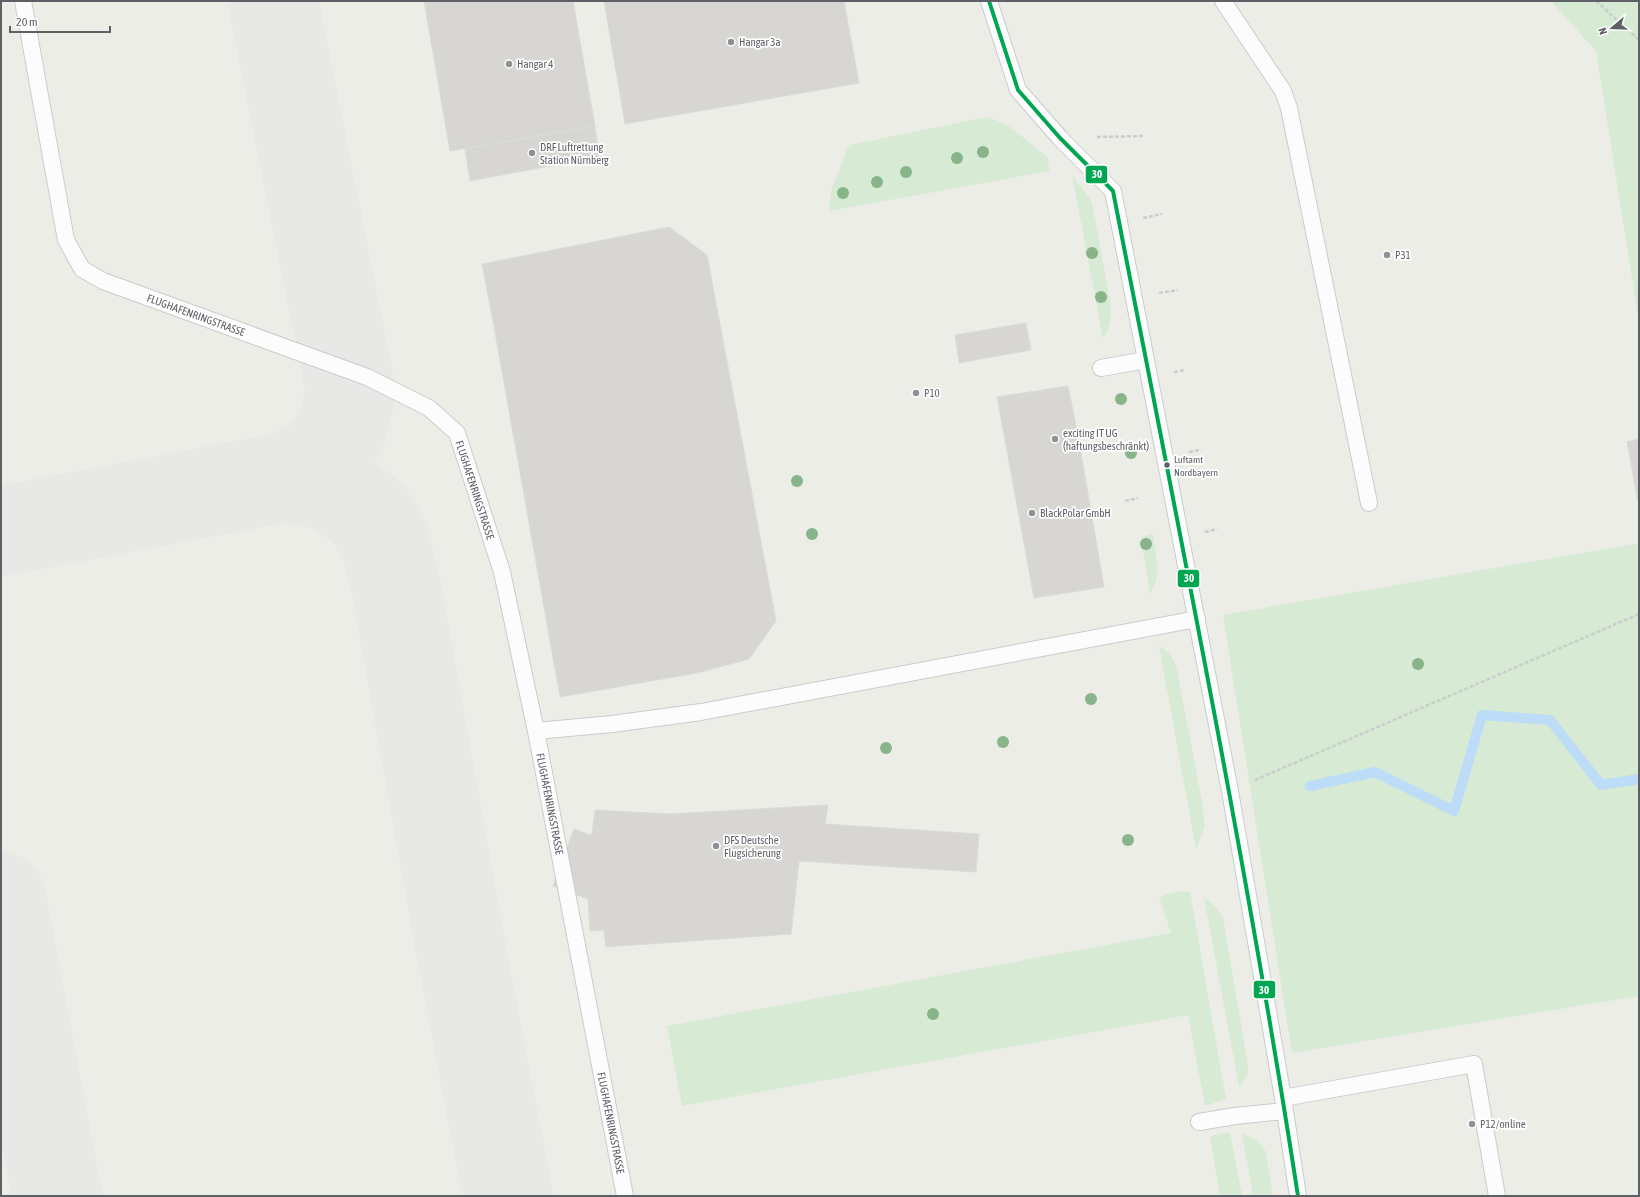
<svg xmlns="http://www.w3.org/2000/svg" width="1640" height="1197" viewBox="0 0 1640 1197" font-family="'Asap Condensed',sans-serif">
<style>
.green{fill:#d6ead4}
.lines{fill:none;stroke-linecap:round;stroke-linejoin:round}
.stream{stroke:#bcdcf7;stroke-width:10}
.taxiway{stroke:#e8e8e6;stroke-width:90}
.building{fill:#d7d6d3;stroke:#dcdbd7}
.lane-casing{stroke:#cacbca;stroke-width:18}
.path{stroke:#c9cecb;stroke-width:2.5;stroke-dasharray:4 2;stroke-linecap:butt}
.lane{stroke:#fcfcfc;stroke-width:16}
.bus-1-casing{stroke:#fff;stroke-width:7}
.bus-1{stroke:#00a651;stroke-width:4}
.tree{fill:#88b48a}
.poi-dot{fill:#8f9294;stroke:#fff;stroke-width:1.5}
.bus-dot{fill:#5d6166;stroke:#fff;stroke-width:1.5}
.labels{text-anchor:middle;stroke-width:3.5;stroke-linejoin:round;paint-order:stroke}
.bus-label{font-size:10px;fill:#5d6166;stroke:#fff;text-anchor:start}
.poi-label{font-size:11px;fill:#5d6166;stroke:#fff;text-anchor:start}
.street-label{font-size:11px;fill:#5d6166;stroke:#fff}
.line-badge{stroke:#fff;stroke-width:1.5}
.badge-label{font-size:11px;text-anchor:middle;font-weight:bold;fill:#fff}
</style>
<rect width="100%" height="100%" fill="#edede8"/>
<!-- green -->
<path class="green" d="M 1551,1 L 1639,1 L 1639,322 L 1596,51 Z
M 987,117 L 1006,124 L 1048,157 L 1049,171 L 829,211 L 831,191 L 849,145 Z
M 1072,175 L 1092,202 L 1110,301 L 1111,319 L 1108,331 L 1103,338 Z
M 1153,534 C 1156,556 1162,574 1150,594 L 1141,537 Z
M 1639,543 L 1639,996 L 1292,1053 L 1223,615 Z
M 1159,646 L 1170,654 L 1176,665 L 1202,801 L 1205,827 L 1196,849 Z
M 1182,891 L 1190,892 L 1226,1099 L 1205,1106 L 1188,1015 L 682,1106 L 667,1026 L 1171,933 L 1159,897 L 1171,893 Z
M 1204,897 L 1216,907 L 1223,918 L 1248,1065 L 1247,1076 L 1239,1087 Z
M 1230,1132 L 1242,1196 L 1220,1196 L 1210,1136 Z
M 1242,1133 L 1256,1140 L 1265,1150 L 1273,1196 L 1253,1196 Z"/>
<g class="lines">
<!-- stream -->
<path class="stream" d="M 1310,786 L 1375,772 L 1454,811 L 1482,715 L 1550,720 L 1601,785 L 1639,779"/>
<!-- taxiway -->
<path class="taxiway" d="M 286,477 L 333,487 L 370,515 L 386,545 L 397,591 L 459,939 L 508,1196
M 1,531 L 286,477 L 318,461 L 341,432 L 351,392 L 273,1
M 1,897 L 57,1196"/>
</g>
<!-- building -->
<path class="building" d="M 424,1 L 573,1 L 595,126 L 450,151 Z
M 604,1 L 844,1 L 859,83 L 625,124 Z
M 595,126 L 599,157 L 470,181 L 465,149 Z
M 669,227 L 707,255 L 776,621 L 749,659 L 697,673 L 560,697 L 493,321 L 482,264 Z
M 1026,323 L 1031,350 L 959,363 L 955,335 Z
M 1068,386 L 1079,441 L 1104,587 L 1034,598 L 997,397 Z
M 1639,439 L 1639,502 L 1638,502 L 1627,442 Z
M 828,805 L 825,824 L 979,834 L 976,872 L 799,861 L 791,934 L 606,947 L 604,930 L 590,931 L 588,899 L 553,886 L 574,829 L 590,835 L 592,834 L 595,810 L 670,814 Z"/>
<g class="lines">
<defs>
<path id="lane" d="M 23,1 L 66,240 L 82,269 L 103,281 L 367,377 L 429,408 L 457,433 L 502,572 L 536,731 L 625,1196
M 989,1 L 1018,90 L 1060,138 L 1113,191 L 1230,791 L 1283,1098 L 1298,1196
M 1223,1 L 1283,91 L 1289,108 L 1369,503
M 1101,368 L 1146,360
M 536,731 L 612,724 L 701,712 L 1197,619
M 1283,1098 L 1474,1064 L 1497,1196
M 1199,1122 L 1235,1116 L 1284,1111"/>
</defs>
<!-- lane casing -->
<use href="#lane" class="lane-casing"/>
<!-- path -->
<path class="path" d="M 1596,1 L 1639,40
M 1097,137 L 1144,136
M 1143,218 L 1162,214
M 1159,293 L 1178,290
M 1174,372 L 1185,370
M 1189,452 L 1199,450
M 1125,501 L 1138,498
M 1205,532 L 1217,529
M 1255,780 L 1639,614"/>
<!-- lane -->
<use href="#lane" class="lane"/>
<defs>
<path id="bus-1" d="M 989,1 L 1018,90 L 1060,138 L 1113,191 C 1178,525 1246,859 1298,1196"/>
</defs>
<!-- bus-1 casing -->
<use href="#bus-1" class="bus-1-casing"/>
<!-- bus-1 -->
<use href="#bus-1" class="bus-1"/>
</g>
<!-- trees -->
<g class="tree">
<circle cx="983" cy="152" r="6"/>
<circle cx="957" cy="158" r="6"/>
<circle cx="906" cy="172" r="6"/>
<circle cx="877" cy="182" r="6"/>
<circle cx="843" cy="193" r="6"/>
<circle cx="1092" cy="253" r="6"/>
<circle cx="1101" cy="297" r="6"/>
<circle cx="1121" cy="399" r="6"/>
<circle cx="1131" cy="453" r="6"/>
<circle cx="797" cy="481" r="6"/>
<circle cx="812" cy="534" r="6"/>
<circle cx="1146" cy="544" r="6"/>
<circle cx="1418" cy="664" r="6"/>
<circle cx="1091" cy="699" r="6"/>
<circle cx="1003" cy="742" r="6"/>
<circle cx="886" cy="748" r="6"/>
<circle cx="1128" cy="840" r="6"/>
<circle cx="933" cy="1014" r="6"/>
</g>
<!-- markers -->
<g class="poi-dot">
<circle cx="731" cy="42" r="4"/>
<circle cx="509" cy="64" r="4"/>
<circle cx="532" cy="153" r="4"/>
<circle cx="1387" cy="255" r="4"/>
<circle cx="916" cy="393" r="4"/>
<circle cx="1055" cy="439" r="4"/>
<circle cx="1032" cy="513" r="4"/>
<circle cx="716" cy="846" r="4"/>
<circle cx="1472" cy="1124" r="4"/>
</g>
<circle class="bus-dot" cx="1167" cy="465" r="3.5"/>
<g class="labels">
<!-- bus labels -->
<g class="bus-label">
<text x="1174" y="463">Luftamt<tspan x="1174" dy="13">Nordbayern</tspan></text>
</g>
<!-- poi labels -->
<g class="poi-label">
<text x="739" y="46">Hangar 3a</text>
<text x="517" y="68">Hangar 4</text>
<text x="540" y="151">DRF Luftrettung<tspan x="540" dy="13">Station Nürnberg</tspan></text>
<text x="1395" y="259">P31</text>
<text x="924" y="397">P10</text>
<text x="1063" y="437">exciting IT UG<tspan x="1063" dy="13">(haftungsbeschränkt)</tspan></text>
<text x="1040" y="517">BlackPolar GmbH</text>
<text x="724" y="844">DFS Deutsche<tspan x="724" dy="13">Flugsicherung</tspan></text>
<text x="1480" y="1128">P12/online</text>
</g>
<!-- street labels -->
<g class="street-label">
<text transform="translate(196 315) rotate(20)" y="4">FLUGHAFENRINGSTRASSE</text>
<text transform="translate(475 490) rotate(72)" y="4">FLUGHAFENRINGSTRASSE</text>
<text transform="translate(550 804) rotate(79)" y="4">FLUGHAFENRINGSTRASSE</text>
<text transform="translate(611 1123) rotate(79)" y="4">FLUGHAFENRINGSTRASSE</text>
</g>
</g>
<g class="line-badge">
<rect x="1085" y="165" width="23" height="19" rx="4" fill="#00a651"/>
<rect x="1177" y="569" width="23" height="19" rx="4" fill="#00a651"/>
<rect x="1253" y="980" width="23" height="19" rx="4" fill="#00a651"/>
</g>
<g class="badge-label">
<text x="1097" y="178">30</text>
<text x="1189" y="582">30</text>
<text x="1264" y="994">30</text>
</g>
<!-- border -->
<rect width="1640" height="1197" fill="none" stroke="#5d6166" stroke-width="4"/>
<!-- north arrow -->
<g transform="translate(1612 28) rotate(251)" stroke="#ffffff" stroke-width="3" paint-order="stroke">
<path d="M0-3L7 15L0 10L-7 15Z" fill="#5d6166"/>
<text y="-6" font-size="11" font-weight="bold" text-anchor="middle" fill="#5d6166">N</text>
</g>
<!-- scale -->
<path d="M10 26v6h100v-6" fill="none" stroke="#5d6166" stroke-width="2"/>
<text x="16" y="26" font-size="12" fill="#5d6166" stroke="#ffffff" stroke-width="3" paint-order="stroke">20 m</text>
</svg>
